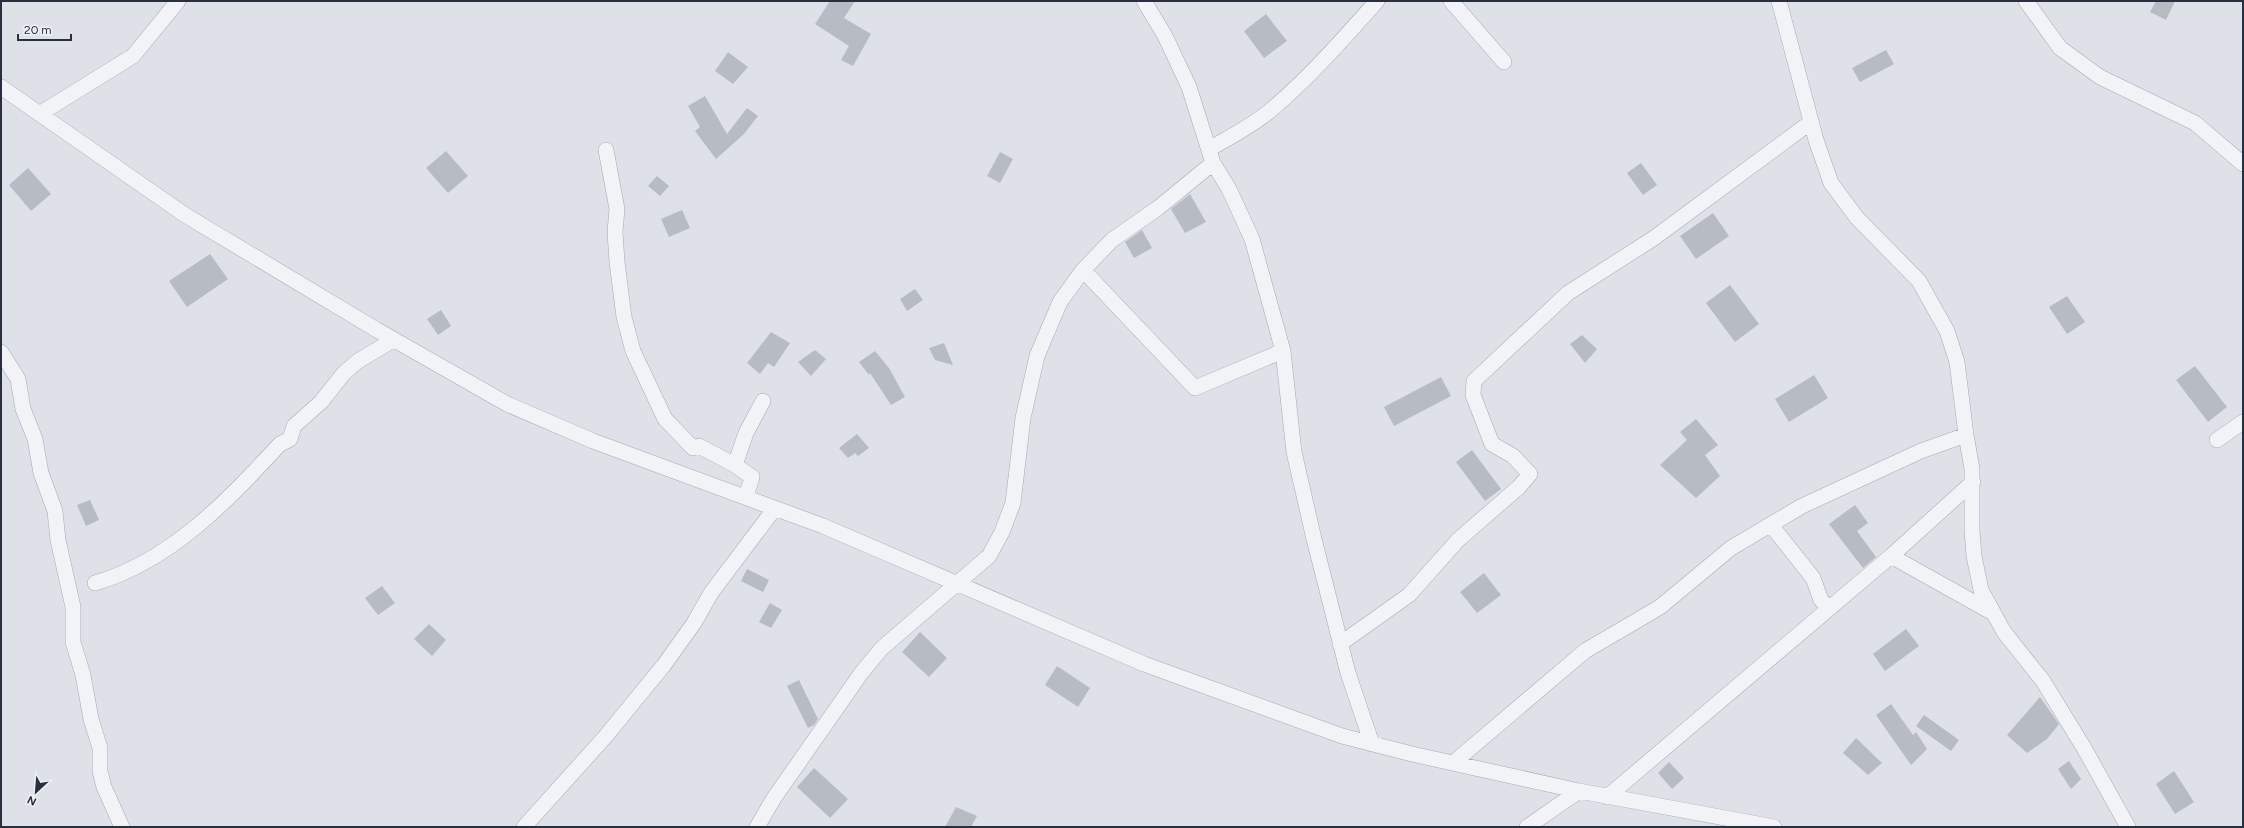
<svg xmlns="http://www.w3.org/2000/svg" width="2244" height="828" viewBox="0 0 2244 828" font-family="Figtree,sans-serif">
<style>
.building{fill:#b6bbc4}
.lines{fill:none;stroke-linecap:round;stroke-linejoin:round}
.street-casing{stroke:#a4a9b2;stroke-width:16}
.street{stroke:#f1f3f6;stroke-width:15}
</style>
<rect width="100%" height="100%" fill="#dee2e8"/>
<!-- building -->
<path class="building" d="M 830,1 L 855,1 L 844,18 L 871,34 L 853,66 L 841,60 L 849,46 L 815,24 Z
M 2156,1 L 2175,1 L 2166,20 L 2150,12 Z
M 1266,14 L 1287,41 L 1264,58 L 1244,31 Z
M 1886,50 L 1894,64 L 1860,82 L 1852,68 Z
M 728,52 L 748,67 L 733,84 L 715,71 Z
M 705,96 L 727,134 L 747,108 L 758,116 L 744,134 L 716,159 L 695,131 L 700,127 L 688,106 Z
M 446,151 L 468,176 L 448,193 L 426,168 Z
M 1000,152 L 1013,159 L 1000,183 L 987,176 Z
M 1641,163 L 1657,185 L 1643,195 L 1627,173 Z
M 28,168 L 51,194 L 31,211 L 9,185 Z
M 657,176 L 669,186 L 660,196 L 648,186 Z
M 1190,194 L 1206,222 L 1185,233 L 1171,209 Z
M 682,210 L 690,228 L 669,237 L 661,219 Z
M 1713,213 L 1729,236 L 1696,259 L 1680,236 Z
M 1142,230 L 1152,248 L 1134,258 L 1125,242 Z
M 210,254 L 228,279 L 187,307 L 169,281 Z
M 1730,285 L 1759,324 L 1735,342 L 1706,303 Z
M 915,289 L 923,300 L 907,311 L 900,299 Z
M 2067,296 L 2085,322 L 2067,334 L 2049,307 Z
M 441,310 L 451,326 L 438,335 L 427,319 Z
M 771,332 L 790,343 L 774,367 L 768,363 L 760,374 L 747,363 Z
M 1582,335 L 1597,349 L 1585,363 L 1570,344 Z
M 944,343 L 953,365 L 935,360 L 929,348 Z
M 815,350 L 826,359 L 811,376 L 798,362 Z
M 875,351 L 889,368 L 905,397 L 891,405 L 870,373 L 869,375 L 859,362 Z
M 2195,366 L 2227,407 L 2208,422 L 2176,380 Z
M 1814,375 L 1828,398 L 1789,422 L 1775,399 Z
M 1441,377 L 1451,396 L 1394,426 L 1384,407 Z
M 1696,419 L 1718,445 L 1705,455 L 1720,476 L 1696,498 L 1660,465 L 1687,440 L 1680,432 Z
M 857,434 L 869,448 L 858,456 L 855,453 L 848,458 L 839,448 Z
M 1472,450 L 1501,489 L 1485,501 L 1456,462 Z
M 90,500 L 99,520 L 86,526 L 77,505 Z
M 1855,505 L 1868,523 L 1857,531 L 1876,557 L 1863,568 L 1829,524 Z
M 747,569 L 769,580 L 763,592 L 741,581 Z
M 1484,573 L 1501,595 L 1477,613 L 1460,592 Z
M 382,586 L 395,603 L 378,615 L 365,598 Z
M 770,603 L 782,610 L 771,628 L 759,622 Z
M 429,624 L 446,640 L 432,656 L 414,639 Z
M 1906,629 L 1919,646 L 1885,671 L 1873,654 Z
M 920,632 L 947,658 L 929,677 L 902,652 Z
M 1057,666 L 1090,688 L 1078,707 L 1045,685 Z
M 799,680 L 818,719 L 814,725 L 808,728 L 787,686 Z
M 2040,697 L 2059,724 L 2047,739 L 2027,753 L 2007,735 Z
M 1891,704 L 1913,735 L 1916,732 L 1927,749 L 1911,765 L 1876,715 Z
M 1924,715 L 1959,740 L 1951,751 L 1916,726 Z
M 1856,738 L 1882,763 L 1868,775 L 1843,753 Z
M 2069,761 L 2081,779 L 2071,789 L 2058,769 Z
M 1669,762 L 1684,778 L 1672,789 L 1658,773 Z
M 814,768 L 848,799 L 830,818 L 797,787 Z
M 2174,771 L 2194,802 L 2175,814 L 2156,784 Z
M 956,807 L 977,816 L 971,827 L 945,827 Z"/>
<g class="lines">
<defs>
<path id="street" d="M 1144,1 L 1165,36 L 1189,87 L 1213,163 L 1229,189 L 1252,239 L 1283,351 L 1294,452 L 1314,539 L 1348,673 L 1372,744
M 1451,1 L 1504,62
M 1779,1 L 1816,140 L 1831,183 L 1857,218 L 1919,281 L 1947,331 L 1957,362 L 1966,435 L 1972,469 L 1972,531 L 1974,556 L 1981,590 L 2004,632 L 2043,681 L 2084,748 L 2128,827
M 2026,1 L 2060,48 L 2100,77 L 2195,123 L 2243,164
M 1,87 L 185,215 L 377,330 L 507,404 L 593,441 L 823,526 L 1144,664 L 1342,736 L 1412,754 L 1579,791 L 1774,827
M 41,113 L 133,56 L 178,1
M 1209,149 C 1230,137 1252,126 1271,110 C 1309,78 1344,38 1377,1
M 606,150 L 617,209 L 615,232 L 617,262 L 624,317 L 633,351 L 665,419 L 693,448 L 699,446 L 735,465
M 1083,270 L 1195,388 L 1283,351
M 1,352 L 18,379 L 23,409 L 35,439 L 41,473 L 55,511 L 58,540 L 73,607 L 73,642 L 83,675 L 91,719 L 100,748 L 100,771 L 104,787 L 122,827
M 2217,440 L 2243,422
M 746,497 L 752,477 L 735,465 L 746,433 L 763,401
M 1771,525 L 1813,578 L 1821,600 L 1829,608
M 1891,556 L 1993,613
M 95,583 C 171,561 227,501 280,444 L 290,439 L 294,426 L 321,402 L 344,373 L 358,361 L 393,340
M 1340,644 L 1409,595 L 1458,540 L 1519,487 L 1530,474 L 1513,456 L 1492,444 L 1473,395 L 1474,381 L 1568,293 L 1654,238 L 1811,122
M 1453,763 L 1585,651 L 1660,607 L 1731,548 L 1802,506 L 1921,451 L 1966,435
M 1607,797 L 1891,556 L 1973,482
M 524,827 L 605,737 L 664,665 L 694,623 L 711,593 L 775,508
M 757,827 L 774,798 L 862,672 L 882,648 L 989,556 L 1002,532 L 1013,503 L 1023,418 L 1037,356 L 1060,302 L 1083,270 L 1112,240 L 1158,208 L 1213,163
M 1527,827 L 1579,791"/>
</defs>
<!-- street casing -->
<use href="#street" class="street-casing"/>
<!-- street -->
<use href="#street" class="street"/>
</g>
<!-- border -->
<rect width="2244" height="828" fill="none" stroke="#282f3e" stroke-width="4"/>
<!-- north arrow -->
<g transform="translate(36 792) rotate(206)" stroke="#eef1f5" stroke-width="3" paint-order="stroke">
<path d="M0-3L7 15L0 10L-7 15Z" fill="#282f3e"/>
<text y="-6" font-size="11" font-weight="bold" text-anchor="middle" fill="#282f3e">N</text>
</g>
<!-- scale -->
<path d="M18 34v6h53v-6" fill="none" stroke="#282f3e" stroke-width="2"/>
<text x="24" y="34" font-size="12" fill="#282f3e" stroke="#eef1f5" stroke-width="3" paint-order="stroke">20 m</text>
</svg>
